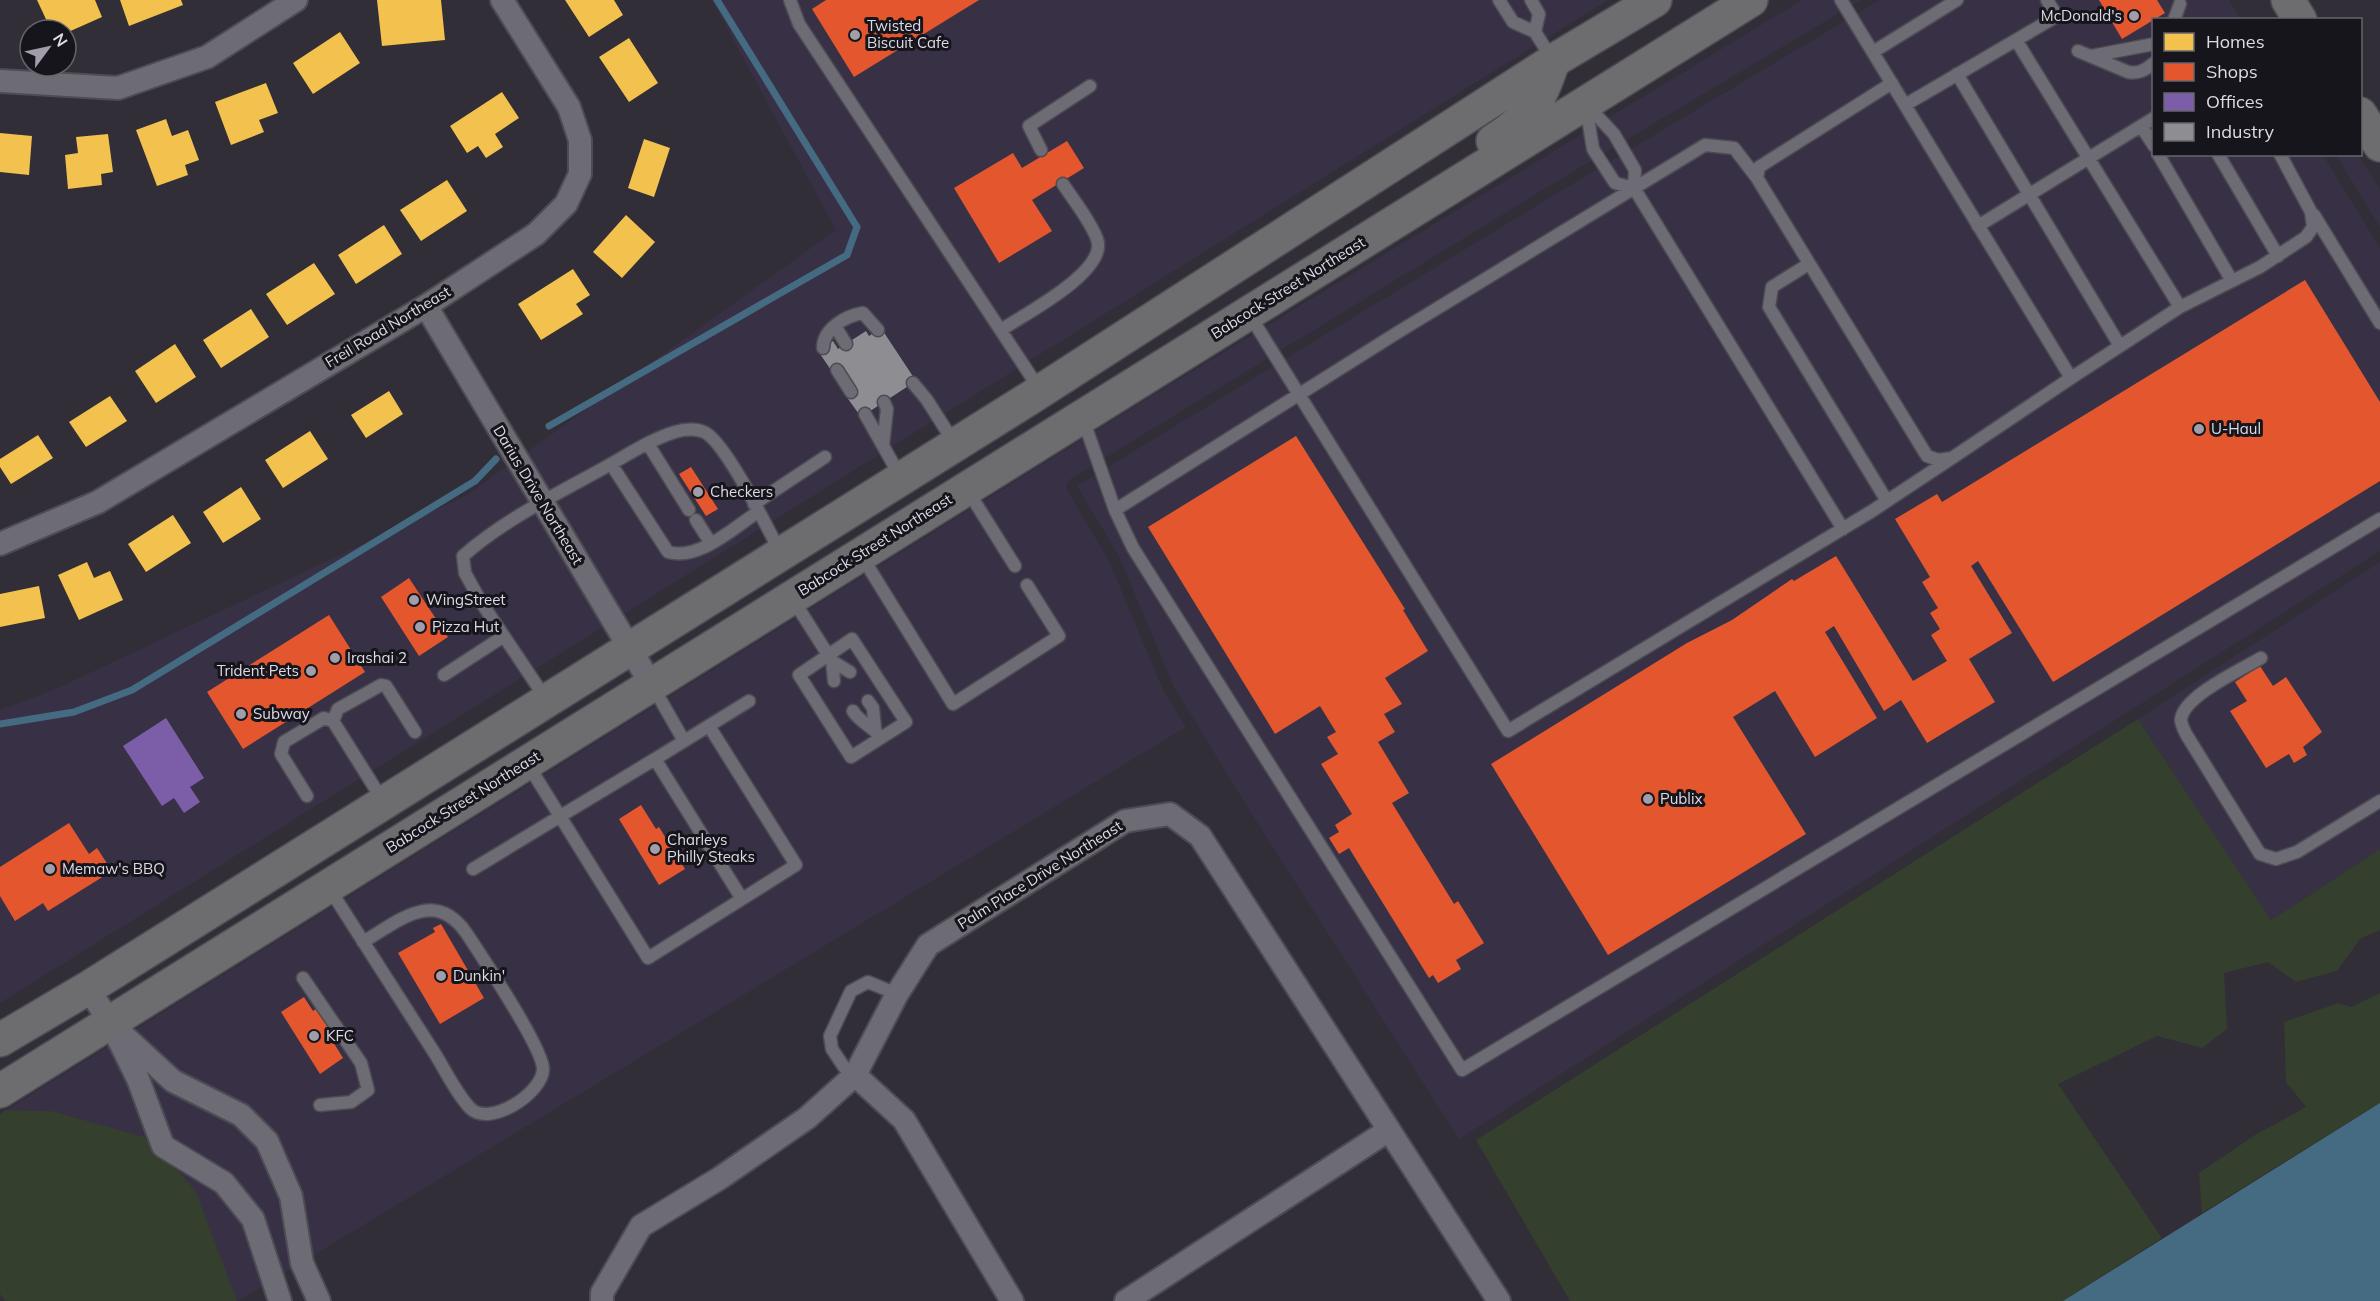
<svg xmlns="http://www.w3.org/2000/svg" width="2380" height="1301" viewBox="0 0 2380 1301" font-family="Mulish,sans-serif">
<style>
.built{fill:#383146}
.green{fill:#343f2e}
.water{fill:#446b81}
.homes{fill:#f2c14e}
.shops{fill:#e4572e}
.offices{fill:#7b5ea7}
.industry{fill:#8d8d92}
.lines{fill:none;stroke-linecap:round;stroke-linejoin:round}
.stream{stroke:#446b81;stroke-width:7}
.lane-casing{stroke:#4d4b53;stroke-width:15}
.street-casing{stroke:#4d4b53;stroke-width:26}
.secondary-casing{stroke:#4d4b53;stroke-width:36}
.lane{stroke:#6d6b74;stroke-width:12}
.street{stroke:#6d6b74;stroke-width:22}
.secondary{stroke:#6d6c6f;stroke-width:33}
.poi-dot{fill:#a19ea9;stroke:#17151c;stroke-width:2}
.labels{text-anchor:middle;stroke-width:6;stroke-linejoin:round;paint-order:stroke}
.poi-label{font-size:15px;fill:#dedbe6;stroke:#17151c;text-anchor:start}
.street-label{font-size:15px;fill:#dedbe6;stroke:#17151c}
</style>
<rect width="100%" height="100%" fill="#312e38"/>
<!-- built -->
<path class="built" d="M 712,0 L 1608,0 L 0,1003 L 0,710 L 58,688 L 467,495 L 836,230 Z
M 1802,0 L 1861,0 L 1554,183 L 1069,480 L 1066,486 L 1068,492 L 1109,561 L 1163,690 L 1186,727 L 238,1301 L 51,1111 L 6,1110 L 1147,399 Z
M 1880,0 L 2229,0 L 2241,19 L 2154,20 L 2154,154 L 2323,155 L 2380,248 L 2380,551 L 1459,1139 L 1243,800 L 1173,685 L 1119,556 L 1077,486 L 1559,192 Z
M 2336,155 L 2358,155 L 2380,189 L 2380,227 Z
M 2380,562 L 2380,849 L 2271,920 L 2138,719 Z"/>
<!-- green -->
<path class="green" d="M 2138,719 L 2271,920 L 2380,849 L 2380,930 L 2360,939 L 2337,971 L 2296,982 L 2268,962 L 2224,973 L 2227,1029 L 2202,1048 L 2157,1036 L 2058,1084 L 2162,1238 L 2063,1301 L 1570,1301 L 1476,1140 Z
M 2380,993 L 2380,1103 L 2202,1213 L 2199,1173 L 2255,1135 L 2306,1107 L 2286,1082 L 2284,1022 L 2338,1003 L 2351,1007 Z
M 6,1110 L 51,1111 L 151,1139 L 196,1192 L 237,1301 L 5,1301 L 0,1294 L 0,1114 Z"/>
<!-- water -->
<path class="water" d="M 2380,1103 L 2380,1301 L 2063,1301 Z"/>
<!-- homes -->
<path class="homes" d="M 37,0 L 95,0 L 102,17 L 66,33 L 66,30 L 51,30 Z
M 120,0 L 181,0 L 183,5 L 129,26 Z
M 377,0 L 441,0 L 445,40 L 382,46 Z
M 565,0 L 614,0 L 623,15 L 589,37 Z
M 340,32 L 360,63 L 313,94 L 293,63 Z
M 629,38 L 658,83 L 629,102 L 599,57 Z
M 266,83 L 278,113 L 259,120 L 264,132 L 231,145 L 215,102 Z
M 502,92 L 519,118 L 495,134 L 503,147 L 486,158 L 478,146 L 467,153 L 450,126 Z
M 166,119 L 172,136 L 188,130 L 199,160 L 185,165 L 188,175 L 157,186 L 136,130 Z
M 0,133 L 32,136 L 29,175 L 0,172 Z
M 108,134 L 113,172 L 101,174 L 102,185 L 68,189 L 65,155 L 78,153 L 76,137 Z
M 644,139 L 670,148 L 654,197 L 628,188 Z
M 447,180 L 467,211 L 421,241 L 400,210 Z
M 626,215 L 655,242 L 622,278 L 593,252 Z
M 384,225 L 402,254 L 356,284 L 338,255 Z
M 314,263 L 335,294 L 287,325 L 266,294 Z
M 573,269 L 590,295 L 576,304 L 583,314 L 541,340 L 518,304 Z
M 251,309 L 269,337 L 221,368 L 203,340 Z
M 175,344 L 196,377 L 156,403 L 135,371 Z
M 389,391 L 403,414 L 366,438 L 351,415 Z
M 110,396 L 127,421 L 86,447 L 69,422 Z
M 310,431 L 328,459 L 283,488 L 265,460 Z
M 38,435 L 53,458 L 11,484 L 0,467 L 0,459 Z
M 241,487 L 261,519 L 223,543 L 203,512 Z
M 173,515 L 191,543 L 146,572 L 128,544 Z
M 87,562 L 94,578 L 110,571 L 123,600 L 79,620 L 58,575 Z
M 39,586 L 45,618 L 0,627 L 0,594 Z"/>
<!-- shops -->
<path class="shops" d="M 826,0 L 979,0 L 854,77 L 812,9 Z
M 2099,0 L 2157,0 L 2165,13 L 2122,39 Z
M 1067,141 L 1084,168 L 1032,200 L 1052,231 L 999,263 L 954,188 L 1013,153 L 1022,168 Z
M 2305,280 L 2380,402 L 2380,481 L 2053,682 L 1978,561 L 1971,566 L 2012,633 L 1969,659 L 1995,702 L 1927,743 L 1901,700 L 1884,711 L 1834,626 L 1825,632 L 1877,718 L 1815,757 L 1775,691 L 1733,717 L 1806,834 L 1608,955 L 1491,764 L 1687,643 L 1732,620 L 1792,579 L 1794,581 L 1836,556 L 1913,681 L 1947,661 L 1931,635 L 1940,629 L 1930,613 L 1938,608 L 1922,582 L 1930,577 L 1895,519 L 1937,494 L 1942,502 Z
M 1296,436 L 1405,609 L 1403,610 L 1428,651 L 1385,678 L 1402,704 L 1384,714 L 1395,732 L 1378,742 L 1409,793 L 1392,803 L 1454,904 L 1458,901 L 1484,943 L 1456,960 L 1461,969 L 1438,983 L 1433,975 L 1429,978 L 1349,848 L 1339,854 L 1329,838 L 1339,832 L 1335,825 L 1352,814 L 1321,764 L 1338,754 L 1327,737 L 1336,732 L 1320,706 L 1275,734 L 1148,527 Z
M 691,467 L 718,509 L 706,516 L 679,474 Z
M 409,578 L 448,637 L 419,656 L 381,597 Z
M 329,615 L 365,672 L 243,749 L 207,692 Z
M 2260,666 L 2273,686 L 2286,677 L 2322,732 L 2303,747 L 2307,755 L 2294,763 L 2289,754 L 2266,768 L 2230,711 L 2247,701 L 2235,682 Z
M 641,805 L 656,829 L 659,827 L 685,869 L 659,885 L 619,819 Z
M 69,823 L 89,854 L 97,848 L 112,871 L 48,911 L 43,903 L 15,921 L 0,896 L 0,867 Z
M 441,924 L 484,998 L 440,1024 L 398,953 L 435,932 L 433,928 Z
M 304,997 L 313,1011 L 317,1008 L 334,1034 L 330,1037 L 343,1058 L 320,1074 L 281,1012 Z"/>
<!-- offices -->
<path class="offices" d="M 166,718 L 204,778 L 190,787 L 200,802 L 184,813 L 174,798 L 162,806 L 123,746 Z"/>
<!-- industry -->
<path class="industry" d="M 881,328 L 916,381 L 861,417 L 846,396 L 857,388 L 843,366 L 833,373 L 818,351 L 833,341 L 838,349 L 866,331 L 869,336 Z"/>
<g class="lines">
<!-- stream -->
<path class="stream" d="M 549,426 L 847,255 L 857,227 L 717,0
M 0,724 L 74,712 L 132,690 L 475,481 L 496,459"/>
<defs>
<path id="lane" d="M 790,0 L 799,24 L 1040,390
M 1499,0 L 1513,22 L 1535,32 L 1552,59
M 1531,0 L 1539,14 L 1535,32
M 1841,0 L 2071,378 L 2180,307 L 2260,267 L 2306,237 L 2313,227 L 2311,212 L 2280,154
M 2174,20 L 2180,4
M 2016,40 L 2180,307
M 2078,51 L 2128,72 C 2139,74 2145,70 2154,63
M 1873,52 L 1957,0
M 2091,56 L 2154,44
M 1957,74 L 2120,346
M 1892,83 L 1759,167 L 1757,178 L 1927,456 L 1938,460 L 1952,458 L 2071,378
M 1587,105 L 1614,134 L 1635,170 L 1634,188 L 1843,529
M 1905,105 L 2057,16 L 2047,0
M 1586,106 L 1593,149 L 1615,183 L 1634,188
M 2141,126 L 2154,146
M 1041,150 L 1029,126 L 1090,86
M 2158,154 L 2232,281
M 2218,154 L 2278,256
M 2314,215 L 2380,323
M 1978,226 L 2154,118
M 1807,265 L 1772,287 L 1769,307 L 1887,501
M 1249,314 L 1508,731 L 1872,511 L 1952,458
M 835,326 L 846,344
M 1001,330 C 1023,315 1109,271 1097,239 C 1090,220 1074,201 1063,184
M 823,348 C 823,329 845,316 863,313 L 878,330
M 837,370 L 851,392
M 913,383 L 927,400 L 955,444
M 865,414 L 900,476
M 1083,419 L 1115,510 L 1133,548 L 1462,1070 L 2380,519
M 648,444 L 689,510
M 883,445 L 887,409 L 884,402
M 611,464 L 668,552 C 699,561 733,528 758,512
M 968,491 L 1015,566
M 754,504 L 825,457
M 1115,510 L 1400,331 L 1705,145 L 1734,148 L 1757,178
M 696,520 L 710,542
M 861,555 L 953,704 L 1059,636 L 1027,585
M 792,598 L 832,661 L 850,672
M 852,639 L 906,722 L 851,757 L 799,675 Z
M 2261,658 C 2242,669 2182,697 2181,720 C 2181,724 2184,730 2186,734 L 2260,854 L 2276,859 L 2297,852 L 2380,801
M 832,661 L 834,681
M 444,675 L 504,636
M 652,685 L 684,741
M 546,699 L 481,602 L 465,573 L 463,556 C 504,520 555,495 602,469 C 626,456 649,440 675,432 C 684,429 697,428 706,433 C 728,447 767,527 780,552
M 868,701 L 873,708 L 875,728
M 853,711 C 860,723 873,726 881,738
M 709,726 L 796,865 L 742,899
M 527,763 L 648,958 L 742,899 L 655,759 L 749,701
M 307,796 L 281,754 L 284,742 L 324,718 L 333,721
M 383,801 L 333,721 L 338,709 L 381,685 L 386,686 L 415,732
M 473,869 L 655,759
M 329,888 C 363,941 396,993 430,1046 C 443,1065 454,1091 470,1108 C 489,1128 543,1093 543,1069 C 543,1048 482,957 467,934 C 435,887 399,921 363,942
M 303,978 L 361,1063 L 368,1090 L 351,1102 L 320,1105
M 855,1075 L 844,1067 L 832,1049 L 830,1036 L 851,991 L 868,982 L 897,994"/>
<path id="street" d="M 0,81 L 118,88 L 207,57 L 296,0
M 426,306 L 651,684
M 0,544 L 98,502 L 426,306 L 536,234 L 566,204 L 580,174 L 580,140 L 569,107 L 502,0
M 88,988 L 111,1024 L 138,1079 L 163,1146 L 224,1183 L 253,1219 L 280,1301
M 121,1033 L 173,1081 L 241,1115 L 267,1141 L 291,1196 L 302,1263 L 319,1301
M 855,1075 L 897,994 L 928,945 L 1125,821 L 1170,814 L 1200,836 L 1499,1301
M 602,1301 L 602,1293 L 641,1226 L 720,1178 L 807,1118 L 855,1075 L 904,1120 L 1012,1301
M 1126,1301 L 1389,1130"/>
<path id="secondary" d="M 2288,0 L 2300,20
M 2360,114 L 2380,145
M 1493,141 C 1530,117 1540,103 1553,61
M 0,1040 L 88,988 L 1030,398 L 1553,61 L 1655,0
M 0,1091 L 1751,0"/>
</defs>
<!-- lane casing -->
<use href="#lane" class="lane-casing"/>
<!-- street casing -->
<use href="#street" class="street-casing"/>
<!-- secondary casing -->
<use href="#secondary" class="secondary-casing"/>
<!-- lane -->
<use href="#lane" class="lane"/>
<!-- street -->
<use href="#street" class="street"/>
<!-- secondary -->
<use href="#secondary" class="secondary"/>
</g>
<!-- markers -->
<g class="poi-dot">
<circle cx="2134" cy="16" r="6"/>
<circle cx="855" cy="35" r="6"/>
<circle cx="2199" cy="429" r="6"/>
<circle cx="698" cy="492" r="6"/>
<circle cx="414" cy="600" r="6"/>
<circle cx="420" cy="627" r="6"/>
<circle cx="335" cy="658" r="6"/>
<circle cx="311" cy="671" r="6"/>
<circle cx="241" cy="714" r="6"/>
<circle cx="1648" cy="799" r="6"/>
<circle cx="655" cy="849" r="6"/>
<circle cx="50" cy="869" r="6"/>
<circle cx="441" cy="976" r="6"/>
<circle cx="314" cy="1036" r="6"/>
</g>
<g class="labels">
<!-- poi labels -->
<g class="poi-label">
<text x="2122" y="21" text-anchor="end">McDonald's</text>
<text x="867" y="31">Twisted<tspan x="867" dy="17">Biscuit Cafe</tspan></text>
<text x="2211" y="434">U-Haul</text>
<text x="710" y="497">Checkers</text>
<text x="426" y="605">WingStreet</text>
<text x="432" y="632">Pizza Hut</text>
<text x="347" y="663">Irashai 2</text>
<text x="299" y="676" text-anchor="end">Trident Pets</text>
<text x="253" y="719">Subway</text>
<text x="1660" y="804">Publix</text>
<text x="667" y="845">Charleys<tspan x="667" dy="17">Philly Steaks</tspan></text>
<text x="62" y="874">Memaw's BBQ</text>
<text x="453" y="981">Dunkin'</text>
<text x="326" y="1041">KFC</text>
</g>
<!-- street labels -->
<g class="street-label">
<text transform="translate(1288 288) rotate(-32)" y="5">Babcock Street Northeast</text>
<text transform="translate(388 327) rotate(-31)" y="5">Freil Road Northeast</text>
<text transform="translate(538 495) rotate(59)" y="5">Darius Drive Northeast</text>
<text transform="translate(875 545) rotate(-32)" y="5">Babcock Street Northeast</text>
<text transform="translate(463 802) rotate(-32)" y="5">Babcock Street Northeast</text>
<text transform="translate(1040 875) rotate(-32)" y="5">Palm Place Drive Northeast</text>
</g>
</g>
<!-- legend -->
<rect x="2152" y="18" width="210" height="138" fill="#17151c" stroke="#67646d" stroke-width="1.5"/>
<rect x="2164" y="33" width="30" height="18" fill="#f2c14e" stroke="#67646d" stroke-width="1.5"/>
<text x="2206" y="48" font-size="18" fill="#dedbe6">Homes</text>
<rect x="2164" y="63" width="30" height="18" fill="#e4572e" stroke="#67646d" stroke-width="1.5"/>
<text x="2206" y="78" font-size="18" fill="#dedbe6">Shops</text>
<rect x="2164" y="93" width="30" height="18" fill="#7b5ea7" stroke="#67646d" stroke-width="1.5"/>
<text x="2206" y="108" font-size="18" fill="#dedbe6">Offices</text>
<rect x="2164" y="123" width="30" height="18" fill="#8d8d92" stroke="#67646d" stroke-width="1.5"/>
<text x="2206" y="138" font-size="18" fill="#dedbe6">Industry</text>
<!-- north arrow -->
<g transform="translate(48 48) rotate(57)"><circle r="28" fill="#17151c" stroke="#67646d" stroke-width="1.5"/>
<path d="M0-4.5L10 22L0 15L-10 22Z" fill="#a19ea9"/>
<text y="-9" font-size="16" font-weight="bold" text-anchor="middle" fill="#dedbe6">N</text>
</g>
</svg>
